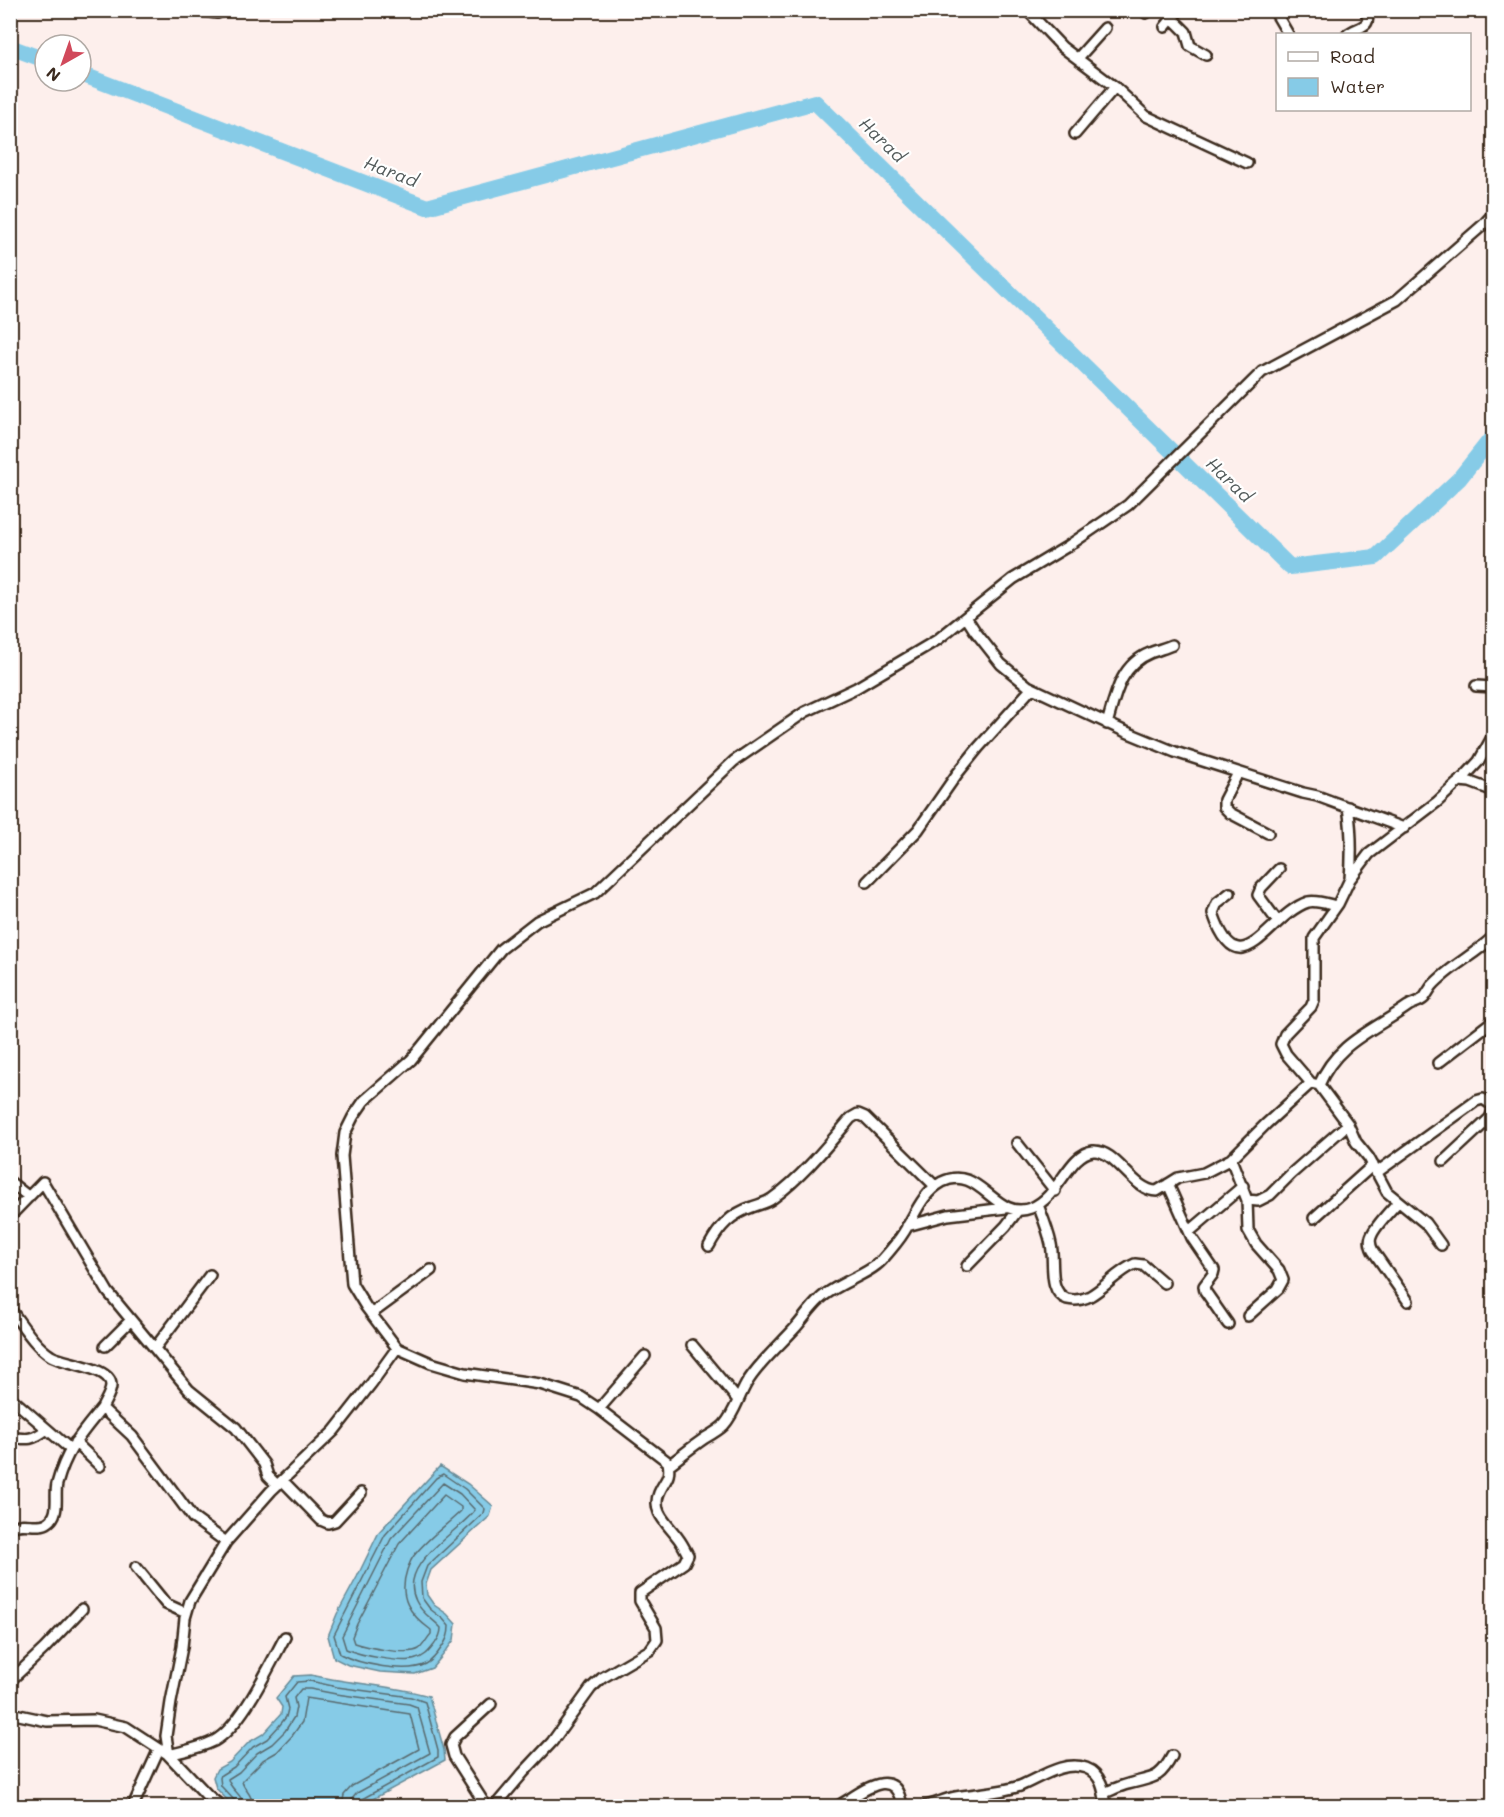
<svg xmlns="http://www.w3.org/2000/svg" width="1504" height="1817" viewBox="0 0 1504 1817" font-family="Mali,sans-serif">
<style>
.water{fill:#86cbe7;stroke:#688b97;stroke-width:1.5}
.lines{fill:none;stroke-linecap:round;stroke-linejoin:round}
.shore{stroke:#596a6e;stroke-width:1.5}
.river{stroke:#86cbe7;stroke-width:16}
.minor-casing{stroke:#3b2a1e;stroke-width:14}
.tertiary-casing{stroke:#3b2a1e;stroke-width:15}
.minor{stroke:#fff;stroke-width:9}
.tertiary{stroke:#fff;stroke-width:10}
.labels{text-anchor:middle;stroke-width:4.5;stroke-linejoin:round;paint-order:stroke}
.water-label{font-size:18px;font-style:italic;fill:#525a5a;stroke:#fff}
</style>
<rect width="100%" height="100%" fill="#fdefec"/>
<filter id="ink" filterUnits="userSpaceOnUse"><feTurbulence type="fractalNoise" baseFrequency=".0167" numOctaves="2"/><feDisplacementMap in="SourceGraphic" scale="12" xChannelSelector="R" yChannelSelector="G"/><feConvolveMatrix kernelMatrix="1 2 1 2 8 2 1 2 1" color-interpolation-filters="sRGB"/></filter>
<g filter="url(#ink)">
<!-- water -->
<path class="water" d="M 440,1466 L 468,1484 L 493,1506 L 490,1516 L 431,1570 L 426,1584 L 427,1595 L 434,1605 L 447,1614 L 456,1624 L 454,1640 L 443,1655 L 432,1668 L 415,1674 L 380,1672 L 348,1665 L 334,1658 L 328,1636 L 337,1614 L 357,1577 L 379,1532 Z
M 311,1675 C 350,1684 391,1685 429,1696 L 444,1750 L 445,1760 L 360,1806 L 233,1806 L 216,1788 L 213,1777 L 217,1769 L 230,1762 L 249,1742 L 263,1734 L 281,1714 L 282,1707 L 276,1698 L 294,1676 Z"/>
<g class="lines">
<!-- shore -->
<path class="shore" d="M 443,1474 L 465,1489 L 485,1509 L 484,1513 L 427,1566 L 421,1582 L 422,1598 L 430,1609 L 443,1619 L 449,1626 C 449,1635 447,1639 442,1647 C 438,1653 432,1661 426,1664 C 406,1674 359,1664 340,1654 L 334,1635 L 385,1535 L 436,1478 Z
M 443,1483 L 460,1494 L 475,1510 C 457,1534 397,1563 416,1601 C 422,1614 432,1618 441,1628 C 441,1635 438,1639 434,1645 C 429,1651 425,1657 416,1659 C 403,1664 359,1655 346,1649 L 342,1636 L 391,1539 Z
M 444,1495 L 461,1507 L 461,1511 C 446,1526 426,1539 413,1557 C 410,1561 409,1565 407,1570 C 398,1597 409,1614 431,1630 L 431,1634 C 427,1638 424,1645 419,1649 C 408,1656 366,1647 354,1643 L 352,1637 L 357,1624 L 399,1544 Z
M 236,1806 L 235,1801 L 221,1786 L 220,1778 L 221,1775 L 234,1767 L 253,1747 L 267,1739 L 279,1726 L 286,1717 L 288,1709 L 285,1697 L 297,1682 L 310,1681 L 337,1687 L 411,1697 L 425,1702 L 438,1750 L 438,1757 L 362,1799 L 359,1802 L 359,1806
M 244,1806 C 243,1794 230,1790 228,1779 L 239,1772 L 257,1753 L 272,1744 L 285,1731 L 294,1717 L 296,1707 L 294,1698 L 301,1689 L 310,1689 L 336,1694 L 409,1704 L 417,1707 L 430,1753 L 357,1793 L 352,1799 L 351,1806
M 253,1806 C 252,1792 244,1791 242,1781 L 263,1760 L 277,1752 L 292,1736 L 302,1722 L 306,1698 L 410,1714 L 419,1749 L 352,1786 L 344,1795 L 342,1806"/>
<!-- river -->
<path class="river" d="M 10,47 L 45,60
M 81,74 L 427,207 L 815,102 L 1290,567 L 1376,557 L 1459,479 L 1494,435"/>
<defs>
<path id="minor" d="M 195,10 L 217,13 L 226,10
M 1027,10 L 1062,47 L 1115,87 L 1146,116 L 1247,163
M 1274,10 L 1288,34
M 1146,13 L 1148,10
M 1173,19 L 1186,32 L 1190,46 L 1206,55
M 1165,27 L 1179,10
M 1348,34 C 1358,26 1374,28 1365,10
M 1078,58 L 1105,28
M 1075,134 L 1115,87
M 966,617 L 975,631 L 1001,664 L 1028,686 L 1124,731 L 1175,752 L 1303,793 L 1317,796 L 1404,828
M 1476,686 L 1494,687
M 1107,724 C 1115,696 1120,665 1150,653 C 1157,650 1165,648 1172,645
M 1238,773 L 1224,800 L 1224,807 L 1230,813 L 1268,833
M 1459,781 L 1470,782 L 1494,791
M 1348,807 C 1352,832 1352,853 1350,879
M 867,882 L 918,830 L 957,774 L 978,748 L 1032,688
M 1230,893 L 1217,903 L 1213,913 C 1240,992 1268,915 1308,902 C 1317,900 1327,904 1336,906
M 1278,922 L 1258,895 L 1261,888 L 1279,869
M 1438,1063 L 1494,1020
M 1311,1083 L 1286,1054 L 1281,1044 L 1285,1034 L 1311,1007 L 1314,1000 L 1314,938 L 1338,904 L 1350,879 L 1369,854 L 1437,802 L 1466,775 L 1479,761 L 1494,734
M 1017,1143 L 1055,1191
M 1231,1159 L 1247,1200 L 1248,1230 L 1256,1244 L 1279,1270 L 1283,1280 L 1278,1289 L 1248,1316
M 1444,1161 L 1490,1118 L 1494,1109
M 1376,1173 L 1476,1101 L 1483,1099 L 1494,1106
M 10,1182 L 29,1197
M 1168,1184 L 1192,1238 L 1214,1270 L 1213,1274 L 1204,1286 L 1205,1291 L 1228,1324
M 1247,1200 L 1258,1201 L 1270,1195 L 1291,1174 L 1348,1124
M 1398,1202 C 1390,1211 1374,1227 1371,1237 C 1369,1242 1371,1247 1373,1251 L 1408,1301
M 1038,1205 C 1043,1218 1048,1230 1051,1244 C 1055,1261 1047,1292 1067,1299 C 1075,1301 1082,1300 1090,1296 C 1106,1287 1118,1271 1135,1264 L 1143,1265 L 1164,1283
M 10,1216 L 43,1182 L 108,1292 L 189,1390 L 236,1428 L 264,1464 L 268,1476 L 277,1485
M 1314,1218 L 1373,1165
M 907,1226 L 948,1215 L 1006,1208
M 1190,1231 L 1243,1186
M 1441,1245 L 1425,1223 L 1387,1192 L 1369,1158 L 1356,1142 L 1348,1124 L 1319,1085 C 1337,1042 1373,1031 1408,1006 C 1413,1003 1420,1002 1424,998 C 1427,994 1429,990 1432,986 C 1450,966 1475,955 1494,936
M 709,1246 C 719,1227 731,1214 752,1207 C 760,1204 767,1203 773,1198 C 803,1176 827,1146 851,1118 L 858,1114 L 865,1117 L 935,1186
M 967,1266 L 1006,1226 L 1018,1210
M 10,1309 C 23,1326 34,1345 51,1356 C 65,1364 112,1367 111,1386 C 111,1393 105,1401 102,1408
M 371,1314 L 431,1270
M 692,1345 L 738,1400
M 105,1346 L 130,1321
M 155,1348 L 210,1275
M 10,1397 L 70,1449
M 599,1409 L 645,1356
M 10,1437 C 28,1440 33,1440 47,1429
M 75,1442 L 100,1466
M 669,1465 C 681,1456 693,1446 705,1438 C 712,1434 719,1430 724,1425 C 735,1413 739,1395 748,1381 C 761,1361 780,1345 796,1327 C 804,1318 811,1307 820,1299 C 835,1284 868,1275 881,1261 C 889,1252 898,1242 904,1232 C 915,1215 922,1193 942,1182 C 980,1163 995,1222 1031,1208 C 1059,1198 1068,1154 1093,1151 C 1116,1149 1133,1191 1157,1191 L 1178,1178 L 1204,1173 L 1231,1159 L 1266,1124 L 1311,1083 L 1319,1085
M 283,1481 L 321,1520 L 328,1523 L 335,1521 L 361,1493
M 10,1528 C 23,1520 36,1529 47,1523 C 61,1515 54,1496 57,1484 C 66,1450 81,1434 102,1408 L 132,1436 L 193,1518 L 226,1542
M 136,1567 L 166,1604 L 186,1613
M 10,1681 L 44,1649 L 82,1609
M 10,1713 L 47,1721 L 94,1720 L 126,1727 L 169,1755 C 184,1751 200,1748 214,1741 C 242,1726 269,1666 285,1637
M 169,1755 L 166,1736 L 171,1702 L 182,1647 L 185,1618 L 190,1601 L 226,1542 L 271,1491 L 334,1431 L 371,1384 L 397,1348
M 1104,1793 C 1112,1790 1120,1786 1128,1784 C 1152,1777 1159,1781 1172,1756
M 133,1806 L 159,1749
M 486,1806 L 454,1756 L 451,1745 L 455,1737 L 491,1704
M 495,1806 L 523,1773 L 552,1742 L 591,1688 L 602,1678 L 650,1650 L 657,1640 L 656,1628 L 640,1601 L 640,1593 L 684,1563 L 688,1555 C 685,1549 682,1543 678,1538 C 668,1524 651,1512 659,1493 C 665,1479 671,1479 668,1462 L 599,1409 L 581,1397 L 540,1384 L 465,1373 L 431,1363 L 397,1348 L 366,1307 L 352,1284 L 342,1156 L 345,1133 L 353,1117 L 364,1101 L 411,1060 L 501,949 L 537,921 L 595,893 L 734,761 L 805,712 L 856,688 L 937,640 L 1013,579 L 1068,546 L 1128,505 L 1262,372 L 1397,300 L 1483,225 L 1494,213
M 838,1806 C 860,1794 895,1762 902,1806
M 925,1806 C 935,1804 945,1799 956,1797 C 977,1793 999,1793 1020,1786 C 1040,1778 1063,1760 1086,1768 C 1102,1774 1104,1791 1106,1806"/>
<path id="tertiary" d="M 169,1755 L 207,1795 L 220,1806"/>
</defs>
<!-- minor casing -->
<use href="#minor" class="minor-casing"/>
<!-- tertiary casing -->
<use href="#tertiary" class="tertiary-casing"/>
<!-- minor -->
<use href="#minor" class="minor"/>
<!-- tertiary -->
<use href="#tertiary" class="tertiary"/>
</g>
</g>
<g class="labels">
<!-- water labels -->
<g class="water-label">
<text transform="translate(882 140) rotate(44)" y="6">Harad</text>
<text transform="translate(391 172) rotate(21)" y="6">Harad</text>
<text transform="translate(1229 480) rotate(44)" y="6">Harad</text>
</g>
</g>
<!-- margin -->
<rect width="1504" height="1817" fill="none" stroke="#fff" stroke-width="36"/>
<rect x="18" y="18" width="1468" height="1781" fill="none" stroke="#3b2a1e" stroke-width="2" filter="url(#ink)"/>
<!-- legend -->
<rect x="1276" y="33" width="195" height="78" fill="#ffffff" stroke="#b1aaa5" stroke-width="1.5"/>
<rect x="1288" y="52" width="30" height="9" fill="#ffffff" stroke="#b1aaa5" stroke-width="1.5"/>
<text x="1330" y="63" font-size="18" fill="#3b2a1e">Road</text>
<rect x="1288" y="78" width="30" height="18" fill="#86cbe7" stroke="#b1aaa5" stroke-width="1.5"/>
<text x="1330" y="93" font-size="18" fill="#3b2a1e">Water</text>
<!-- north arrow -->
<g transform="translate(63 63) rotate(220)"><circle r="28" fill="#ffffff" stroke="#b1aaa5" stroke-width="1.5"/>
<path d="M0-4.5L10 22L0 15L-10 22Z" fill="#d1495b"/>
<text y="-9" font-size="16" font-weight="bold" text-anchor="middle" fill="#3b2a1e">N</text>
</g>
</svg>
